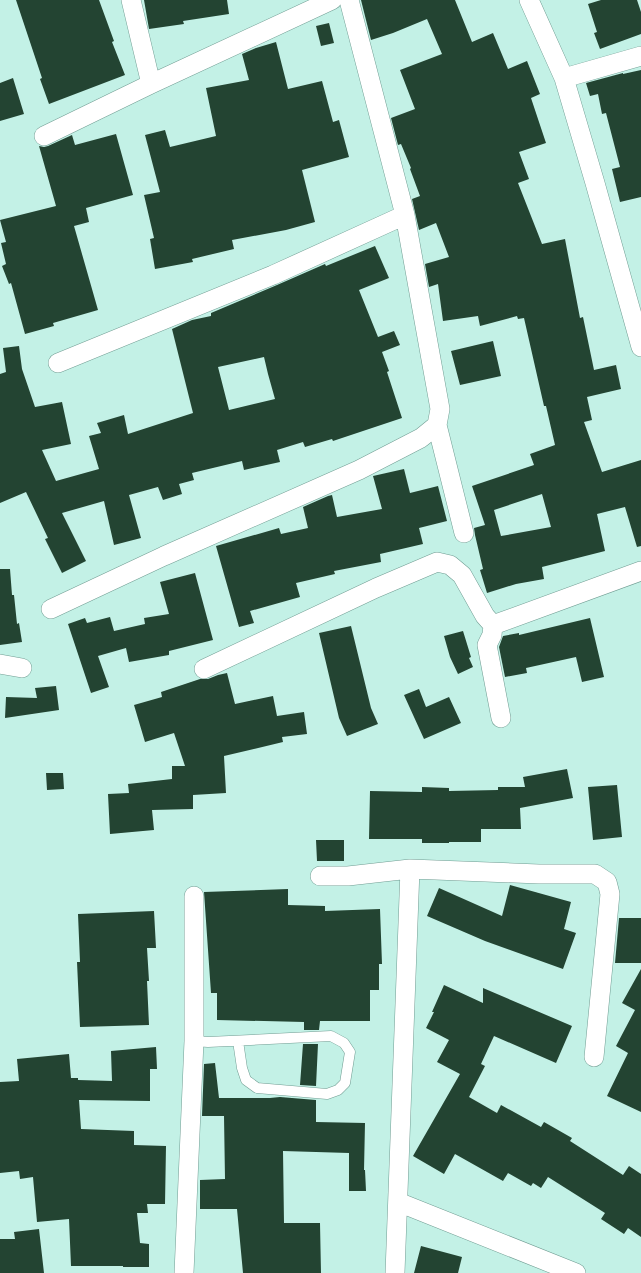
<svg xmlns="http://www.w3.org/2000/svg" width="641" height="1273" viewBox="0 0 641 1273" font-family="'Noto Sans',sans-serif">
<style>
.building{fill:#234432;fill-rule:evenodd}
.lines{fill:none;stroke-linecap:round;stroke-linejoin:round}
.lane-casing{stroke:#719d93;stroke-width:11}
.street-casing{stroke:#719d93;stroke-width:20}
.lane{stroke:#fff;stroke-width:10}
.street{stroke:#fff;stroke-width:19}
</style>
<rect width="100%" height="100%" fill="#c3f1e6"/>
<!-- building -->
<path class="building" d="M 16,0 L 99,0 L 114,41 L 112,42 L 125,75 L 49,104 L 40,79 L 42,78 Z
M 144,0 L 227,0 L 229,14 L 183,21 L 184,24 L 149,29 Z
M 361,0 L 455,0 L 472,42 L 493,33 L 508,69 L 527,61 L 540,94 L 531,98 L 546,143 L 519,152 L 529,179 L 518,183 L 542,244 L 565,239 L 580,318 L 583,317 L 594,370 L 616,365 L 621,389 L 587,397 L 592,420 L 584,422 L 602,472 L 641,460 L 641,546 L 637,547 L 625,507 L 597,514 L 605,551 L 542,567 L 544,579 L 516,584 L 487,593 L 480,570 L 483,569 L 475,535 L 474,528 L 485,525 L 472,486 L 534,465 L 530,454 L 555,445 L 546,406 L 544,406 L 524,318 L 518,319 L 517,316 L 480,326 L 478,316 L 443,321 L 438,284 L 429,287 L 425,264 L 449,257 L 436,223 L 419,230 L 412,199 L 420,196 L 410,169 L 411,168 L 401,144 L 398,145 L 391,118 L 415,109 L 400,70 L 442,54 L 427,19 L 393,33 L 371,40 ZM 542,494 L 551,527 L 501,536 L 494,510 Z
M 601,0 L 637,0 L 641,12 L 641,34 L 600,49 L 594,33 L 597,32 L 588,4 Z
M 329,23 L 334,43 L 321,46 L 316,26 Z
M 276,42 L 288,89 L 322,81 L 333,122 L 339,120 L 349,157 L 302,170 L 315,222 L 286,230 L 232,240 L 234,249 L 192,259 L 193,262 L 155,269 L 150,239 L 154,238 L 144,195 L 160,192 L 145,135 L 165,130 L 170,147 L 216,136 L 206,88 L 249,80 L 242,54 L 256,48 Z
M 641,70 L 641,197 L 620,202 L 612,169 L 620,167 L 606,113 L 602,114 L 598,94 L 590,96 L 586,83 L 623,73 L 623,74 Z
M 13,78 L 24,114 L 0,121 L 0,83 Z
M 116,134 L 133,195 L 86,208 L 89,222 L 74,226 L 98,310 L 53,323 L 54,326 L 25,334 L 11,283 L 9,284 L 2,266 L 6,264 L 1,243 L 6,242 L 0,220 L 56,206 L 39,146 L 44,147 L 48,146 L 72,135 L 75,145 Z
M 375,246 L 389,278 L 359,290 L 378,337 L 394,331 L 400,345 L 382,352 L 389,371 L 387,372 L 402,418 L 333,441 L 332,439 L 305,447 L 303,442 L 277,450 L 280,462 L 244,470 L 242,461 L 192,473 L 194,480 L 179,484 L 182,494 L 163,500 L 158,487 L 129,495 L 141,538 L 114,545 L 104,501 L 62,513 L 86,561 L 62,573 L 45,539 L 48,538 L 26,492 L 0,503 L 0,374 L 6,372 L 3,348 L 19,346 L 22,369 L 35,407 L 62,402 L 71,444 L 42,450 L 56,481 L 99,469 L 89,436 L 101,433 L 97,423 L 124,415 L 128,434 L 193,413 L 172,329 L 192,320 L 211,316 L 211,313 L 277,285 L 325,264 L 326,266 ZM 264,357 L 268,374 L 275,399 L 229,410 L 218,367 Z
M 493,341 L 501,376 L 460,385 L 451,351 Z
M 404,469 L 410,493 L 438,486 L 447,521 L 419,528 L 423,544 L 380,554 L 381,562 L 334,571 L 335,574 L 296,583 L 300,597 L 250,611 L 254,623 L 239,627 L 216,546 L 279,528 L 281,534 L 308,528 L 303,507 L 328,496 L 332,495 L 337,517 L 382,509 L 373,476 Z
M 0,569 L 10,569 L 12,595 L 14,595 L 17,624 L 19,623 L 22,642 L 0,645 Z
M 195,573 L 213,640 L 169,651 L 169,655 L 129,662 L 126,648 L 98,656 L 109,687 L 91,693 L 68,624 L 85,618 L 87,623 L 110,617 L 114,631 L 145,624 L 144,618 L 169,614 L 160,582 Z
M 590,618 L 604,677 L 582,682 L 576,657 L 526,668 L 527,673 L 505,677 L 499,647 L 503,636 L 519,633 L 519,635 Z
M 351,626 L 371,708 L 378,724 L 347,736 L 339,718 L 319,633 Z
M 463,631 L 471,657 L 469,658 L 473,667 L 458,674 L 450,657 L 444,636 Z
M 227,673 L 235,704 L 273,696 L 277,716 L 304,712 L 307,734 L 282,737 L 283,742 L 224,756 L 226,793 L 193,795 L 193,809 L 152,810 L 154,830 L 110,834 L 108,794 L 129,793 L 128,784 L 172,779 L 172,766 L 185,766 L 174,733 L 145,742 L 134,705 L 162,697 L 161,692 L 200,679 L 208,679 L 218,675 Z
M 56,686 L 59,710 L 5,718 L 6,697 L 37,698 L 35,688 Z
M 419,689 L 426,707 L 449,697 L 461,723 L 424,739 L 404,695 Z
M 567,769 L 573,798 L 520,808 L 521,829 L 481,829 L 481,842 L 449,842 L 449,843 L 422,843 L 422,839 L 369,839 L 370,791 L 422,792 L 422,787 L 449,788 L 449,791 L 498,790 L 498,787 L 525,787 L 523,777 Z
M 46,773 L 63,773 L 64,789 L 47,790 Z
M 617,785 L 622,837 L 593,840 L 588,787 Z
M 316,840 L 344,840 L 344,861 L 317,861 Z
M 510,885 L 571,902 L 564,929 L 576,933 L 563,969 L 485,941 L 427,916 L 439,888 L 502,916 Z
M 288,889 L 288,905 L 325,906 L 325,911 L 380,909 L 382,964 L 379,964 L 379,990 L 370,990 L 370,1021 L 320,1021 L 319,1030 L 304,1030 L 304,1022 L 217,1020 L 217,993 L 211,993 L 204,892 Z
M 154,911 L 156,948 L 147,948 L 149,981 L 147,981 L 149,1025 L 80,1027 L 77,962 L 80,962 L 78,914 Z
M 619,918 L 641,918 L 641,963 L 615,963 Z
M 641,969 L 641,1112 L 607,1096 L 628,1053 L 616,1046 L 635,1010 L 622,1003 Z
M 444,985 L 483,1003 L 483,988 L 572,1026 L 556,1063 L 494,1036 L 481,1064 L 485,1066 L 469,1097 L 497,1113 L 501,1105 L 541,1127 L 544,1122 L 572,1138 L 570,1141 L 623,1175 L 629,1166 L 641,1174 L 641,1237 L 628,1228 L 624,1234 L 601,1219 L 605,1213 L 548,1177 L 541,1188 L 533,1183 L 531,1186 L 508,1173 L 503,1181 L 455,1154 L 444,1174 L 413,1156 L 460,1074 L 437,1062 L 449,1040 L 426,1028 L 434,1012 L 432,1012 Z
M 303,1044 L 318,1044 L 316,1086 L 300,1085 Z
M 156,1047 L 157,1069 L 150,1069 L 150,1101 L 79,1100 L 81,1129 L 134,1131 L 134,1145 L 166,1146 L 165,1204 L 147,1204 L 148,1213 L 137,1213 L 140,1243 L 149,1244 L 149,1267 L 123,1267 L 123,1266 L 71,1266 L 69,1219 L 37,1222 L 33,1177 L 20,1179 L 19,1171 L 0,1173 L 0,1082 L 19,1081 L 17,1059 L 69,1054 L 71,1078 L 78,1078 L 78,1080 L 112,1081 L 111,1051 Z
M 215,1063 L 219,1098 L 270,1098 L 280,1097 L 316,1100 L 316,1122 L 365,1123 L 364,1170 L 365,1170 L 366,1191 L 349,1191 L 349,1153 L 283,1151 L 284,1223 L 320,1223 L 321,1273 L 243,1273 L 237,1209 L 200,1209 L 200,1180 L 225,1179 L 224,1116 L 202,1116 L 204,1064 Z
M 39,1229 L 44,1273 L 0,1273 L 0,1239 L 15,1239 L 14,1232 Z
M 421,1246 L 462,1257 L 458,1273 L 414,1273 Z"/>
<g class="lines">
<defs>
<path id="lane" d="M 194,1041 L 208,1042 L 331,1036 L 344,1043 L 350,1052 L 345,1083 L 338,1090 L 327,1094 L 257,1088 L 246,1080 L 242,1068 L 238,1041"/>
<path id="street" d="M 131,0 L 151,84
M 349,0 L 405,215 L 440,409 L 437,425 L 464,533
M 529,0 L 564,78 L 595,183 L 641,347
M 564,78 L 641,56
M 44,136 L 151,84 L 332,0
M 58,363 L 273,275 L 405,215
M 51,609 L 164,556 L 359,470 L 421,438 L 437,425
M 493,625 L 641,571
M 493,625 L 492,635 L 487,645 L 501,718
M 0,664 L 22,668
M 204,669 L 376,588 L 437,562 L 450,565 L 462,575 L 485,616 L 493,625
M 320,876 L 348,876 L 410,869 L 539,874 L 595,874 L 607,882 L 610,894 L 594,1057
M 398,1202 L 576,1273
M 184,1273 L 194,1041 L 194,896
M 395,1273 L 410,869"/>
</defs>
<!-- lane casing -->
<use href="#lane" class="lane-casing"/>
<!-- street casing -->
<use href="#street" class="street-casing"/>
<!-- lane -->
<use href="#lane" class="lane"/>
<!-- street -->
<use href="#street" class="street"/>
</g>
</svg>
